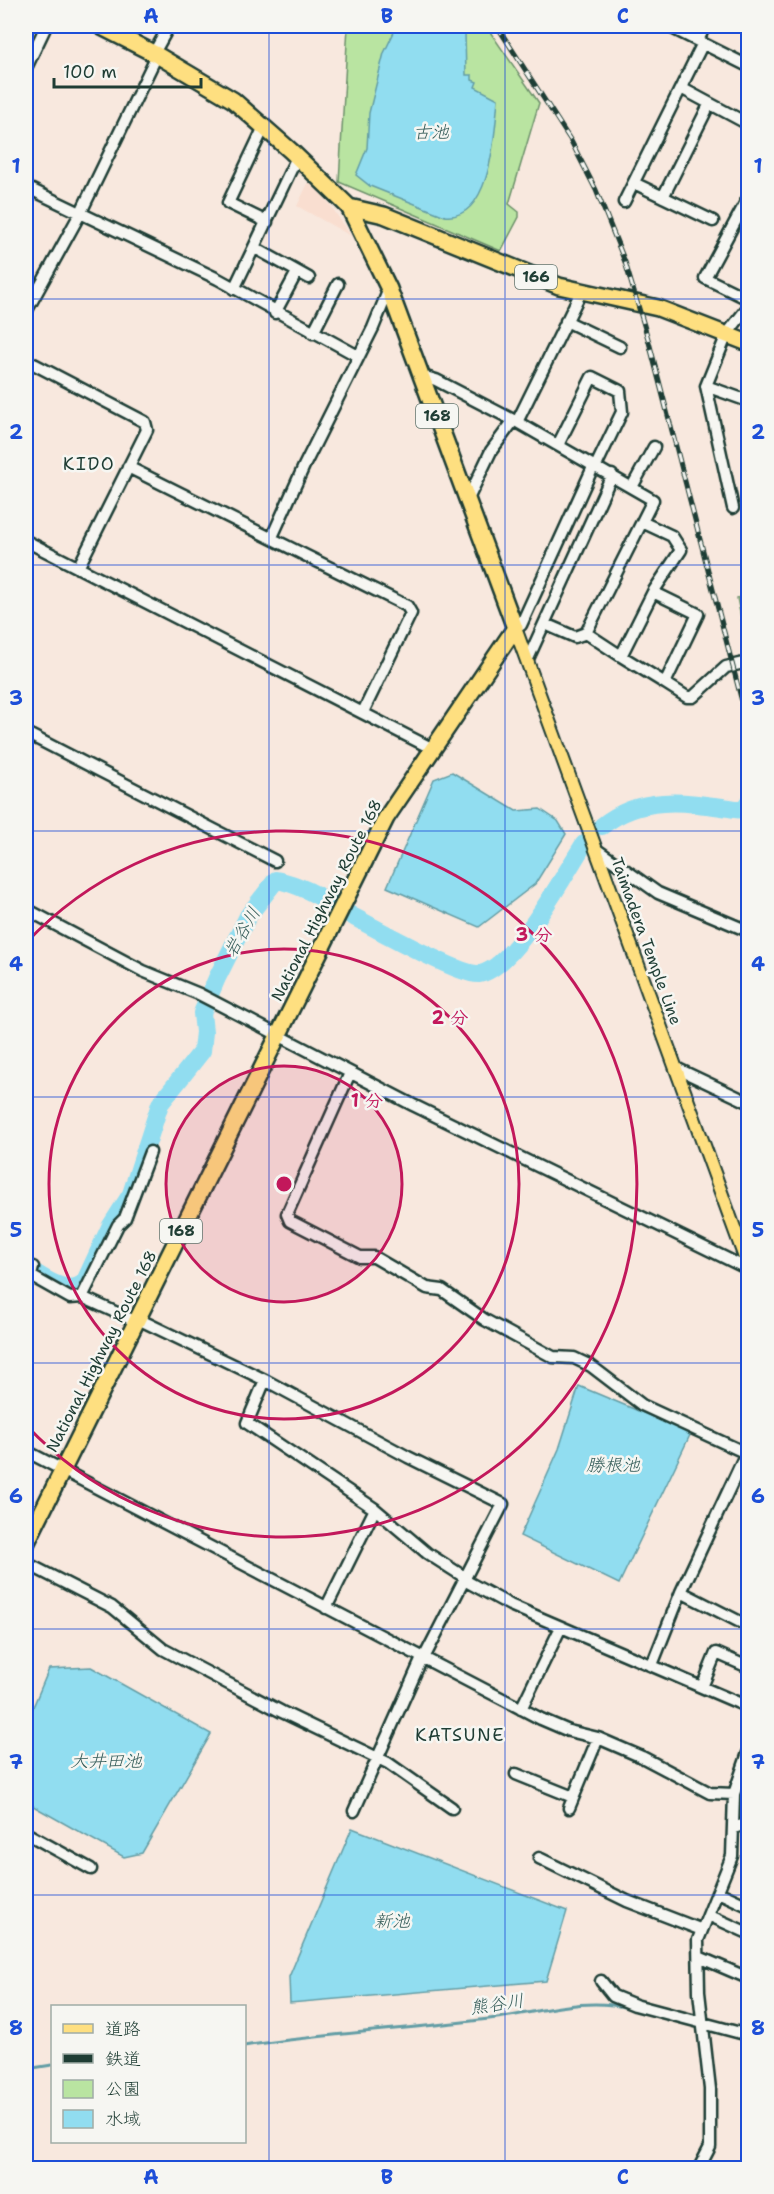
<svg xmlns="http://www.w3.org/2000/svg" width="774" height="2194" viewBox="0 0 774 2194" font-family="'Shantell Sans','Klee One',sans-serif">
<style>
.built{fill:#f9ded0}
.green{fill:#b9e4a1;stroke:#6c906a;stroke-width:1.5}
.water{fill:#91ddf0;stroke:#639da5;stroke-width:1.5}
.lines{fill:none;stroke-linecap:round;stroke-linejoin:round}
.stream{stroke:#639da5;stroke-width:3}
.river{stroke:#91ddf0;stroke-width:18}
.minor-casing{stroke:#1f3d34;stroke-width:15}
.major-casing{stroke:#1f3d34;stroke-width:16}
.highway-casing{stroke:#1f3d34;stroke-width:20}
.minor{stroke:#f6f6f2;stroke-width:10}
.major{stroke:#fedf80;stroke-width:12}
.highway{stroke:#fedf80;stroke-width:15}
.rail-casing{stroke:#1f3d34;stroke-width:5}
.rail{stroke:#f6f6f2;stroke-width:3;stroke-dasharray:9;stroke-linecap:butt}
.grid{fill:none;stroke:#1d4ed8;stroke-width:1.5;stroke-opacity:0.55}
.ring{fill:none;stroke:#c2185b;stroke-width:3}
.labels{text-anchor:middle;stroke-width:5;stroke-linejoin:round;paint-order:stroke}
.shield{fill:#f6f6f2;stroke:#60746d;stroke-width:1.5}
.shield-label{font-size:15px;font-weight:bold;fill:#1f3d34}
.street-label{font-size:16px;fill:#1f3d34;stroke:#f6f6f2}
.water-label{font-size:18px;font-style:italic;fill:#365d5a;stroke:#f6f6f2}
.neighbourhood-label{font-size:18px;letter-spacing:1.5px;fill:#1f3d34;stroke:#f6f6f2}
.centre{fill:#c2185b;stroke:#f6f6f2;stroke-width:3}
.ring-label{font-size:18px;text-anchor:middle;font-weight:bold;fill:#c2185b;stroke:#f6f6f2;stroke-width:5;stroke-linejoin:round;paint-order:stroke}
.neatline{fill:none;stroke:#1d4ed8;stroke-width:2}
.grid-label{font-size:20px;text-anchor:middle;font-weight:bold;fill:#1d4ed8}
</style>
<rect width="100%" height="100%" fill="#f8e8de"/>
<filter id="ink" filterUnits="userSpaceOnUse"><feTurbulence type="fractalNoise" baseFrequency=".0167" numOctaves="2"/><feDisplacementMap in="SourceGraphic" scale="12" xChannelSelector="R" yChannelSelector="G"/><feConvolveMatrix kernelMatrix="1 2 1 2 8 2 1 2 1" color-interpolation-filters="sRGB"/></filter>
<g filter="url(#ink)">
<!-- built -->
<path class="built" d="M 310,179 L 331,206 L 351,236 L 297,206 Z"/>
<!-- green -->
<path class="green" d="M 348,26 L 486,26 L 539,103 L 509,204 L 519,212 L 519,217 L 501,251 L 339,182 Z
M 748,595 L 748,652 L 737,598 Z"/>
<!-- water -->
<path class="water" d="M 397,26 L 462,26 L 465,33 L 466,75 L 472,75 L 472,80 L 477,82 L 475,87 L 498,99 C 495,129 492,221 445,216 L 370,186 L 356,175 L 367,148 L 369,113 L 384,53 Z
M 452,772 L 516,811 L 540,809 L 558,821 L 566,834 L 535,884 L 479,927 L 387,887 L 434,779 Z
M 579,1386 L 691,1433 L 619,1584 L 520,1536 L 559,1449 Z
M 91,1667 L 211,1734 L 142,1853 L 124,1857 L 26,1802 L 26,1724 L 49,1669 Z
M 352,1828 L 567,1911 L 546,1981 L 290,2003 L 289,1977 Z"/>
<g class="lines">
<!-- stream -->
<path class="stream" d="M 643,2012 L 698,2027
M 244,2046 C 325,2034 408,2029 489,2019 C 535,2014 584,1996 628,2008
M 26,2064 L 33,2068 L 52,2065"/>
<!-- river -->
<path class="river" d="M 602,826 C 644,792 692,803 743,810 L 748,803
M 26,1267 C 41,1276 70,1299 85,1281 L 110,1227 L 131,1194 L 160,1104 L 202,1051 L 204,1032 L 202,1013 L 217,978 L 248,916 L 276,880 C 305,885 329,903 354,917 C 375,928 461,976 479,974 C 513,970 565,873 584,844"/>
<defs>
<path id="minor" d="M 668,26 L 748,66
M 698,40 L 705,26
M 154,53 L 169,26
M 26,68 L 46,26
M 681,88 L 748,124
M 264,127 L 228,203 L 267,222
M 634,183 L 713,221
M 26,187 L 218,279 L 358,356
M 663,197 L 709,105
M 748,198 L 705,278 L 748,299
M 624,202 L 703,43
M 255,248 L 309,278
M 234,289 L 297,157
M 26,312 L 81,212 L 157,55
M 275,313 L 297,272
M 566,321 L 620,347
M 313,333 L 338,284
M 26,360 L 145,422 L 147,430 L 78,568
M 422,376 L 436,380 L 517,422 L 653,500 L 586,633 L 575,637 L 545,624
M 706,386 L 748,401
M 517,422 L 581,292
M 558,445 L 592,377 L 620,391 L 622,412 L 596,466
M 128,467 L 407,606 L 411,613 L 363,712
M 632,487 L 654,447
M 468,499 L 491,451 L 514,420
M 733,508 L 706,386 L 727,334 L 748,307
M 642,522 L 672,536 L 681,550 L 653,592
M 272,537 L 304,466 L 373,328 L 389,289
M 26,541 L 431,748
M 653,592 L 698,614 L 665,683 L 621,656 Z
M 515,628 L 521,625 L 594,465
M 586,633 L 621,656
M 528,659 L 612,475
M 665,683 L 687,697 L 693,697 L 726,667 L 748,662
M 26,733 L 275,861
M 596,849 L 658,893 L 748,931
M 26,909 L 143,971 L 199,994 L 413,1105 L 748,1269
M 676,1068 L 748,1102
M 350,1073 L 287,1214 L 290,1221 L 360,1257 L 374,1257 L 427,1288 L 442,1290 L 485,1320 L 553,1357 L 574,1358 L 591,1366 L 642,1405 L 748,1454
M 33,1267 L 31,1276 L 70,1298 L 82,1297 L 137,1322
M 82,1297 L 118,1225 L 125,1218 L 150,1152
M 138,1319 L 265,1380 L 408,1457 L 503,1504 L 425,1656
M 265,1380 L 247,1423 L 375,1509 L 427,1553 L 466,1578
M 26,1451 L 541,1719 L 569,1731 L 598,1738 L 642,1757 L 710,1793 L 734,1794
M 26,1563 L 112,1607 L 163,1649 L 191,1664 L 282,1712 L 388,1763 L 452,1808
M 466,1581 L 510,1605 L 748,1707
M 681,1592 L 748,1626
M 326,1608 L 375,1509
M 652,1665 L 681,1592 L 746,1453
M 702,1687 L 716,1653 L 748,1667
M 521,1709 L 561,1627
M 516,1774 L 573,1797
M 569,1808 L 598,1738
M 354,1811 L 423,1656
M 734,1828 L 748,1823
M 26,1833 L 91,1869
M 539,1858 L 627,1901 L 702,1930
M 718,1892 L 748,1906
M 708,1915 L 748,1933
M 699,1957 L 748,1978
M 601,1981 L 613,1996 L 635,2005 L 748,2035
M 699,2168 L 710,2147 L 710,2089 L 699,1992 L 698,1940 L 732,1856 L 734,1794 L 748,1753"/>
<path id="major" d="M 515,628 L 748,1266"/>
<path id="highway" d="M 100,26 L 157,55 L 233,100 L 291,151 L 349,207 L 384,215 L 559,286 L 658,308 L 748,343
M 26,1544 L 386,818 L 515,628 L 389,289 L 349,207"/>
</defs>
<!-- minor casing -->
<use href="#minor" class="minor-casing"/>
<!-- major casing -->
<use href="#major" class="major-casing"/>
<!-- highway casing -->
<use href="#highway" class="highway-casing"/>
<!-- minor -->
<use href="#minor" class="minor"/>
<!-- major -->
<use href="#major" class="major"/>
<!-- highway -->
<use href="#highway" class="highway"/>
<defs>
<path id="rail" d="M 497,26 L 571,141 L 596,190 L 625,262 L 649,342 L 748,725"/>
</defs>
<!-- rail casing -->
<use href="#rail" class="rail-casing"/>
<!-- rail -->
<use href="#rail" class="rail"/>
</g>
</g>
<!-- grid -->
<path class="grid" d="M 269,26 L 269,2168M 505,26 L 505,2168M 26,299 L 748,299M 26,565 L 748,565M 26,831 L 748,831M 26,1097 L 748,1097M 26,1363 L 748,1363M 26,1629 L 748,1629M 26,1895 L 748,1895"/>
<!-- distance rings -->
<circle cx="284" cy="1184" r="118" fill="#c2185b" fill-opacity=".12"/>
<g class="ring">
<circle cx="284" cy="1184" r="118"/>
<circle cx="284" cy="1184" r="235"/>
<path d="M26 943A353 353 0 1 1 26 1425"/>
</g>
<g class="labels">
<!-- shield labels -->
<g class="shield">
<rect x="515" y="265" width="42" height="24" rx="4.5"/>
<rect x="416" y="404" width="42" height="24" rx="4.5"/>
<rect x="160" y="1219" width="42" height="24" rx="4.5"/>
</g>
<g class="shield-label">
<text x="536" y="282">166</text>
<text x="437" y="421">168</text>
<text x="181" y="1236">168</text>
</g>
<!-- street labels -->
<g class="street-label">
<text transform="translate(326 900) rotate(-63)" y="6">National Highway Route 168</text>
<text transform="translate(647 941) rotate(70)" y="6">Taimadera Temple Line</text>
<text transform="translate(101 1351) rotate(-63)" y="6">National Highway Route 168</text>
</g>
<!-- water labels -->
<g class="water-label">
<text x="431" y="138">古池</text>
<text transform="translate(242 932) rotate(-60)" y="6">岩谷川</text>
<text x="613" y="1471">勝根池</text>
<text x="106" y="1767">大井田池</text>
<text x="392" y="1927">新池</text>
<text transform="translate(497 2004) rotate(-8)" y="6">熊谷川</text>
</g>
<!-- neighbourhood labels -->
<g class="neighbourhood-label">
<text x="89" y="470">KIDO</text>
<text x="460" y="1741">KATSUNE</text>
</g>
</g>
<circle cx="284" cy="1184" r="9" class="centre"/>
<g class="ring-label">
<text x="534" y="941">3 分</text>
<text x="450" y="1024">2 分</text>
<text x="367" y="1107">1 分</text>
</g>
<!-- margin -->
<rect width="774" height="2194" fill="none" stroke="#f6f6f2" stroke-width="66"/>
<!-- legend -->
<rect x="51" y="2005" width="195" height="138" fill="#f6f6f2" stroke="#a0aca6" stroke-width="1.5"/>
<rect x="63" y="2024" width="30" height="9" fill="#fedf80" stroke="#a0aca6" stroke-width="1.5"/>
<text x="105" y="2035" font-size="18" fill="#1f3d34">道路</text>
<rect x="63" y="2054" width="30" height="9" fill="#1f3d34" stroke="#a0aca6" stroke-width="1.5"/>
<text x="105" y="2065" font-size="18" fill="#1f3d34">鉄道</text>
<rect x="63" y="2080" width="30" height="18" fill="#b9e4a1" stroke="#a0aca6" stroke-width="1.5"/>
<text x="105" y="2095" font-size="18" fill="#1f3d34">公園</text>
<rect x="63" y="2110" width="30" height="18" fill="#91ddf0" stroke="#a0aca6" stroke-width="1.5"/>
<text x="105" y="2125" font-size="18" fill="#1f3d34">水域</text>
<!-- scale -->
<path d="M54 78v9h147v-9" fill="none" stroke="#1f3d34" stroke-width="3"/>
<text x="63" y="78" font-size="18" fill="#1f3d34" stroke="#f6f6f2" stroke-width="4.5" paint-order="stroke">100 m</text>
<rect x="33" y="33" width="708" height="2128" class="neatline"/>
<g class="grid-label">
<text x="151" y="23">A</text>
<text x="387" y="23">B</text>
<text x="623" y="23">C</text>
<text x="16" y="173">1</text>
<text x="758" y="173">1</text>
<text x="16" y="439">2</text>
<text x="758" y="439">2</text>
<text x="16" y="705">3</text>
<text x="758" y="705">3</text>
<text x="16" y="971">4</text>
<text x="758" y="971">4</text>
<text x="16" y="1237">5</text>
<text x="758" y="1237">5</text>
<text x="16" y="1503">6</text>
<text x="758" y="1503">6</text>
<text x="16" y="1769">7</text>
<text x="758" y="1769">7</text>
<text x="16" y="2035">8</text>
<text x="758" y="2035">8</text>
<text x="151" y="2184">A</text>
<text x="387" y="2184">B</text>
<text x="623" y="2184">C</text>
</g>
</svg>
